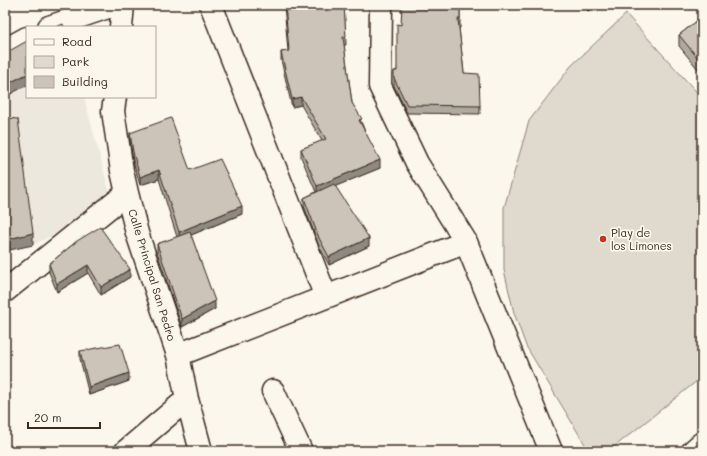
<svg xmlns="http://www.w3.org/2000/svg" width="707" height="456" viewBox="0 0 707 456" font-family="Mali,sans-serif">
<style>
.built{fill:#ede8dd}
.green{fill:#dfd9ce;stroke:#8d8276}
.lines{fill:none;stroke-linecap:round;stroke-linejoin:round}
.minor-casing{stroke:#3b2a1e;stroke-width:25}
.primary-casing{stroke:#3b2a1e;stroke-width:25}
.minor{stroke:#fbf7ec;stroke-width:22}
.primary{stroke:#fbf7ec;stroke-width:22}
.wall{fill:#afa99f;stroke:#3b2a1e}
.shaded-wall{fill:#8f8982;stroke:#3b2a1e}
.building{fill:#ccc4b9;stroke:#3b2a1e}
.poi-dot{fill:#c8321e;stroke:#fbf7ec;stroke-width:1.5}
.labels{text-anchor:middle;stroke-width:3.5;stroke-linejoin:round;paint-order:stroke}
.poi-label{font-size:11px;fill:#3b2a1e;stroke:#fbf7ec;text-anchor:start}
.street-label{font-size:11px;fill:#3b2a1e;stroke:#fbf7ec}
</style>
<rect width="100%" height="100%" fill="#fbf7ec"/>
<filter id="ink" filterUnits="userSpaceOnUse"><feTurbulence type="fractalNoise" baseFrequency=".025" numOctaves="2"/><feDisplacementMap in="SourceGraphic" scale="8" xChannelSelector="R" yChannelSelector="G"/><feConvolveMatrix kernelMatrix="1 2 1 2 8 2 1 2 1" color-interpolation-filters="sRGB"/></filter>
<g filter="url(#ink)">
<!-- built -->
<path class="built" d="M 27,85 L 27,97 L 84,97 L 113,205 L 33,245 L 5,130 L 5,97 Z"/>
<!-- green -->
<path class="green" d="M 626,14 L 702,98 L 702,377 L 609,451 L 589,451 L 526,346 L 514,313 L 504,270 L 504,208 L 529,121 L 571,66 Z"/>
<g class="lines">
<defs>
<path id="minor" d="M 211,5 L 326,297
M 381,5 L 380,86 L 417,163 L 466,242 L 551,451
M 49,27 L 114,5
M 121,27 L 123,5
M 5,50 L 27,38
M 115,97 L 113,111 L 122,171 L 127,193 L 137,233 L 178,355 L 187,399 L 201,451
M 5,291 L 127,193
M 178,355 L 466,242
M 273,391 L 301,451
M 126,451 L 187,399"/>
<path id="primary" d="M 693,451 L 702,443"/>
</defs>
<!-- minor casing -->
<use href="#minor" class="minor-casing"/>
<!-- primary casing -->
<use href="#primary" class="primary-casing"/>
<!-- minor -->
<use href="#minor" class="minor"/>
<!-- primary -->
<use href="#primary" class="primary"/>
</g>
<!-- wall -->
<path class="wall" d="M 5,5 L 10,5 L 10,14 L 5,15 Z
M 284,5 L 344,5 L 346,45 L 344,45 L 352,103 L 362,124 L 380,168 L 335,186 L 369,246 L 329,265 L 319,246 L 304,206 L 304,198 L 316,192 L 301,157 L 301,149 L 322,141 L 301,105 L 292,107 L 281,60 L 281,52 L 288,51 Z
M 460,5 L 460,28 L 459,28 L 464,73 L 480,106 L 480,114 L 407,113 L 394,86 L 394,71 L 397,71 L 401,25 Z
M 584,5 L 595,5 L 588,11 Z
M 702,17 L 702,74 L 679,46 L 679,35 Z
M 130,133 L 190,170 L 242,214 L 191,235 L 215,309 L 182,327 L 157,252 L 157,244 L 177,237 L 159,179 L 140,185 L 133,161 L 130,141 Z
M 77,241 L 130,277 L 101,295 L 88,273 L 57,292 L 49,272 L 49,264 Z
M 80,351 L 129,381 L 89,395 L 80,359 Z"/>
<!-- shaded-wall -->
<path class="shaded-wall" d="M 588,5 L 595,5 L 588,11 Z
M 27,74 L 27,85 L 5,97 L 5,85 Z
M 301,97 L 301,105 L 292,107 L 292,99 Z
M 380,160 L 380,168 L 317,194 L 317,186 Z
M 159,170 L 159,179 L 140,185 L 140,177 Z
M 242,206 L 242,214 L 179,240 L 179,232 Z
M 33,233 L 33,245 L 5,251 L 5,240 Z
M 369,238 L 369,246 L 329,265 L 329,257 Z
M 88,265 L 88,273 L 57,292 L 57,284 Z
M 130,269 L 130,277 L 101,295 L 101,287 Z
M 215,301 L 215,309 L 182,327 L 182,319 Z
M 129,373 L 129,381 L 89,395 L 89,387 Z"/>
<!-- building -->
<path class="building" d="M 5,5 L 10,5 L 10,6 L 5,7 Z
M 285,5 L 344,5 L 346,37 L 343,37 L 352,103 L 362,119 L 359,120 L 380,160 L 317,186 L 301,149 L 326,139 L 301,97 L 292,99 L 281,52 L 289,51 Z
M 402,5 L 460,5 L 460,19 L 458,19 L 464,73 L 479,74 L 480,106 L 407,105 L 394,78 L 394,71 L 397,71 L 397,24 L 401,25 Z
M 702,17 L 702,63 L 679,35 Z
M 63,24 L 64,27 L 56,27 Z
M 27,41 L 27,74 L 5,85 L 5,51 L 11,50 Z
M 5,118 L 18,119 L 33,233 L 5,240 Z
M 171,118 L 190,170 L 220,159 L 242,206 L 179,232 L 159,170 L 140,177 L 133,152 L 130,133 Z
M 334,184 L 369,238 L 329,257 L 319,238 L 304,198 Z
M 100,227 L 130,269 L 101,287 L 88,265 L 57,284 L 49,264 L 77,241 Z
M 190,232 L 215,301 L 182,319 L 157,244 Z
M 120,344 L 129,373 L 89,387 L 80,351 Z"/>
</g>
<!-- markers -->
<circle class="poi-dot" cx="603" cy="239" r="4"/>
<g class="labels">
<!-- poi labels -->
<g class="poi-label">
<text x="611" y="237">Play de<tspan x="611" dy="13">los Limones</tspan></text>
</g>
<!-- street labels -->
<g class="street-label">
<text transform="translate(152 275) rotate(73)" y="4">Calle Principal San Pedro</text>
</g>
</g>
<!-- margin -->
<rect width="707" height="456" fill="none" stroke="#fbf7ec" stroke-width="20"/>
<rect x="10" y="10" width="687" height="436" fill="none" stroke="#3b2a1e" stroke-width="1.5" filter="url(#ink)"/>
<!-- legend -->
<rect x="26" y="26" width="130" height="72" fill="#fbf7ec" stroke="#aea59a"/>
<rect x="34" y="39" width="20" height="6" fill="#fbf7ec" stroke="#aea59a"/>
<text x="62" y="46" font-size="12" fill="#3b2a1e">Road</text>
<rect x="34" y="56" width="20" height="12" fill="#dfd9ce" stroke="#aea59a"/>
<text x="62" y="66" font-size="12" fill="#3b2a1e">Park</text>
<rect x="34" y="76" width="20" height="12" fill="#ccc4b9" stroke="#aea59a"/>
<text x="62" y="86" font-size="12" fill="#3b2a1e">Building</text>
<!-- scale -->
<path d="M28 422v6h72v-6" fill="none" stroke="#3b2a1e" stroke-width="2"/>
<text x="34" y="422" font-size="12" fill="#3b2a1e" stroke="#fbf7ec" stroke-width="3" paint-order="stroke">20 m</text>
</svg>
